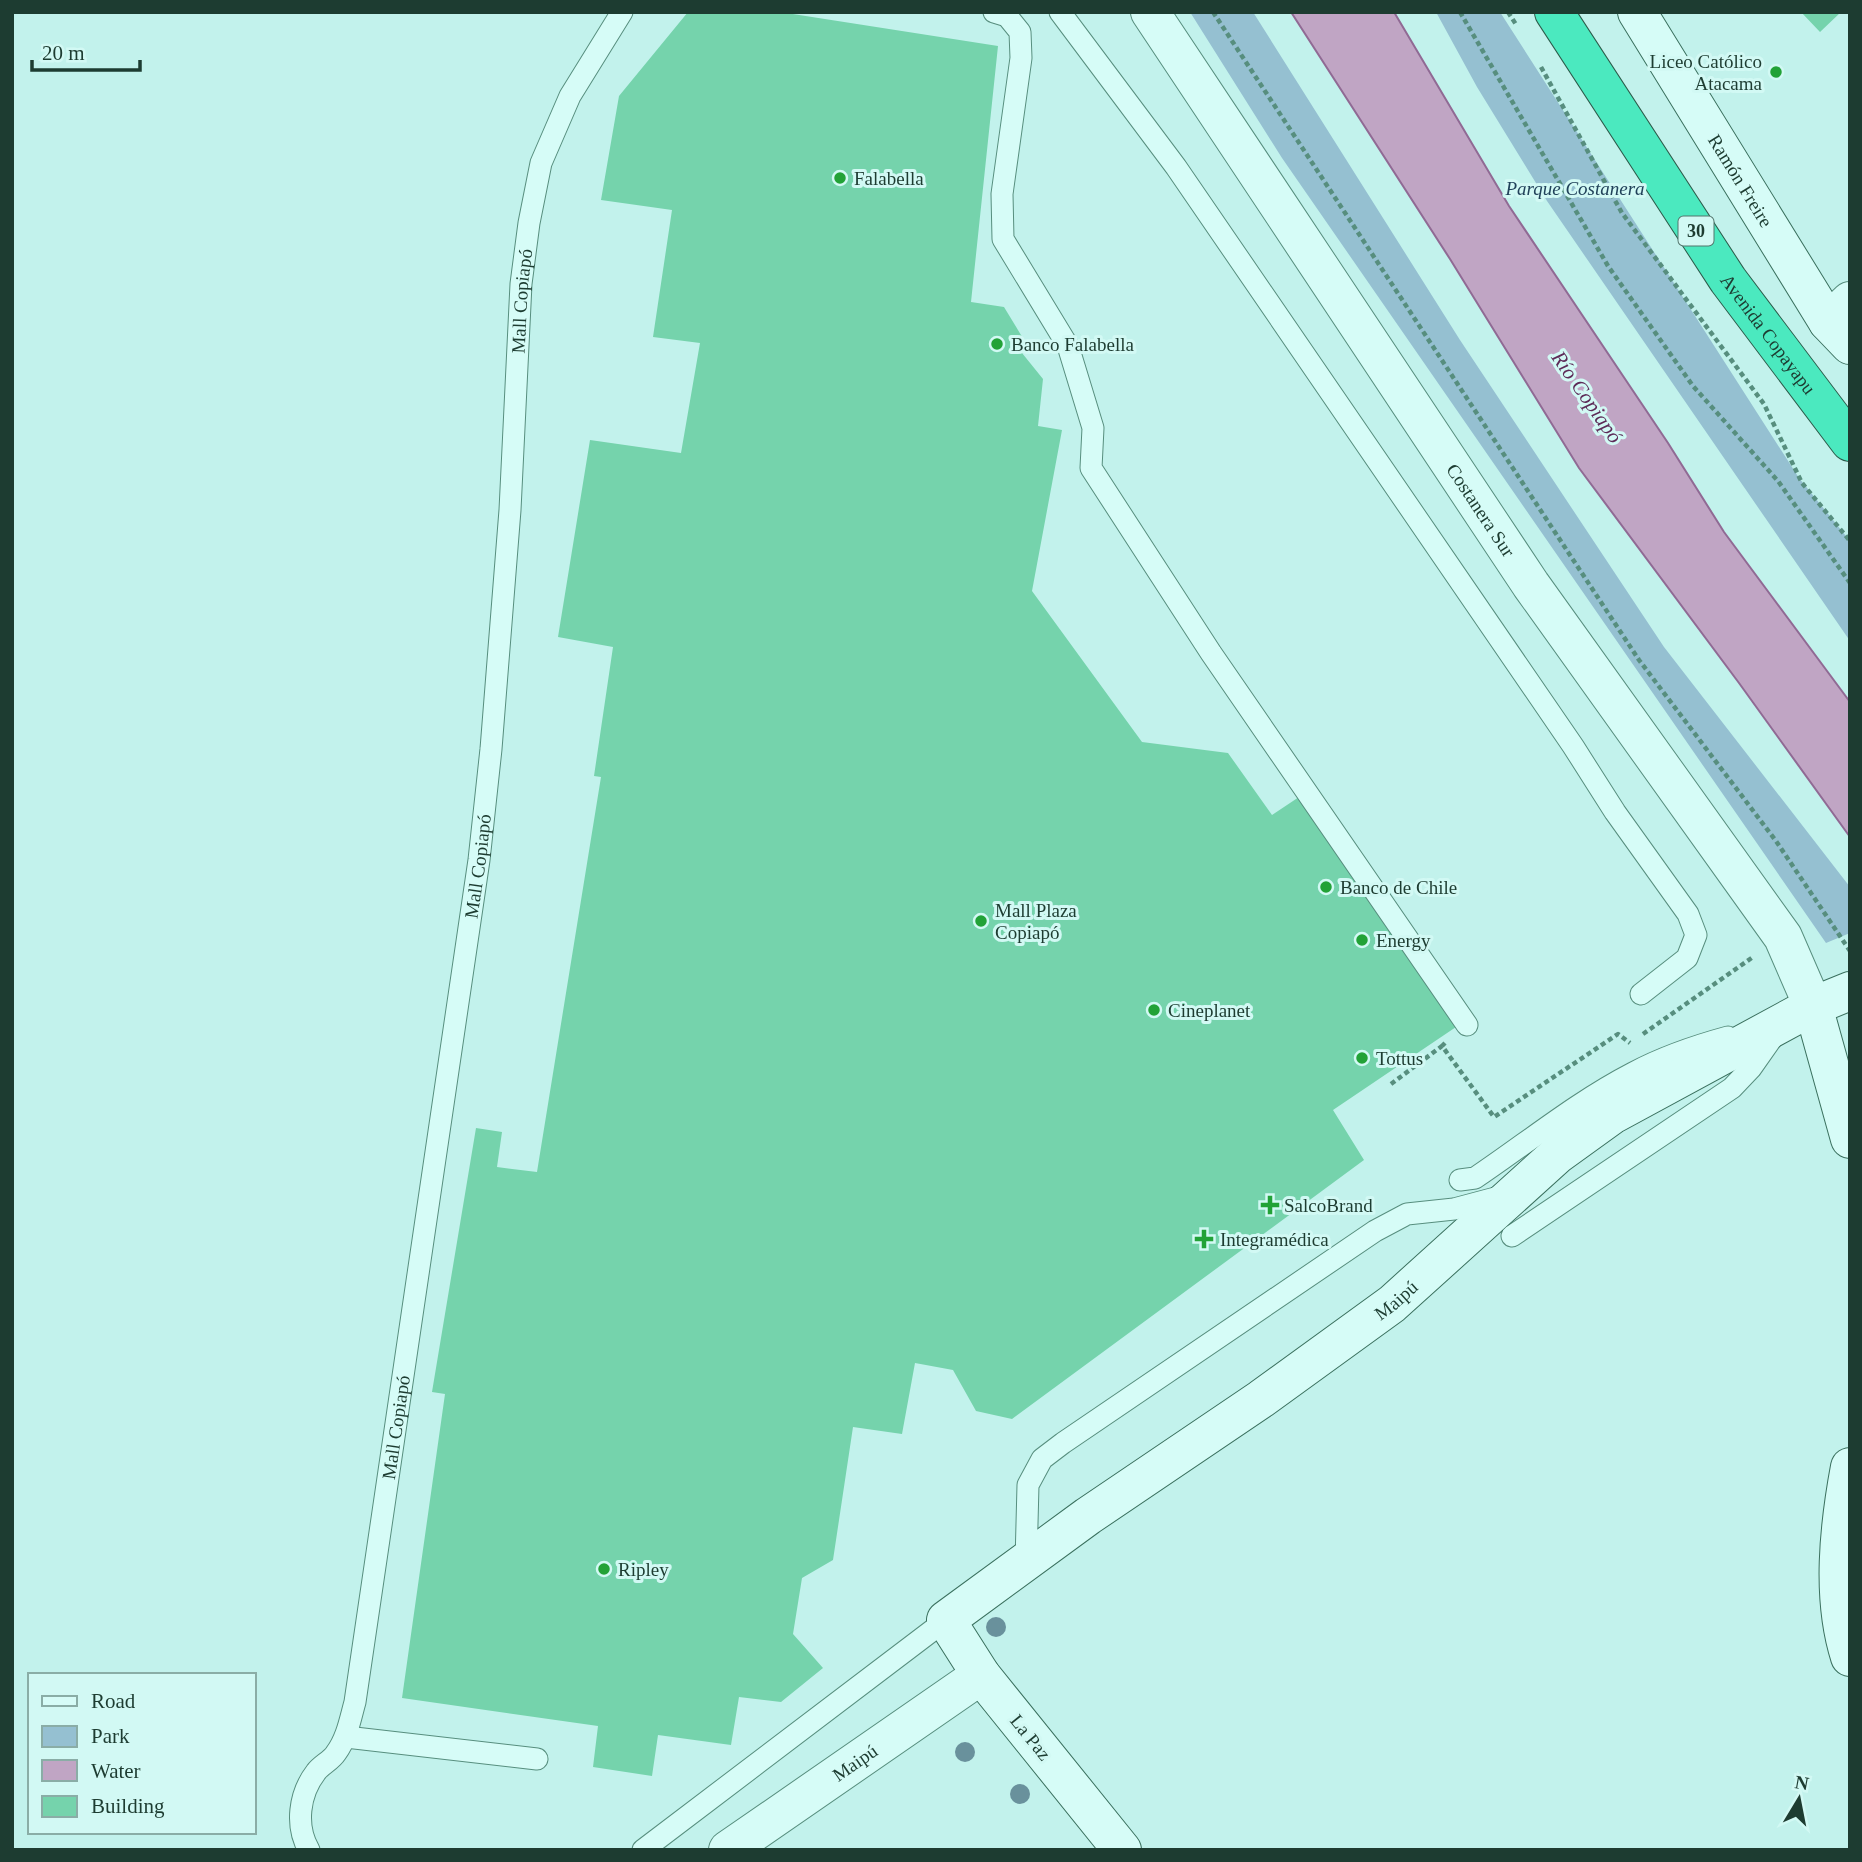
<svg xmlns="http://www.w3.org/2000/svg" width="1862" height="1862" viewBox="0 0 1862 1862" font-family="Georgia,serif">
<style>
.green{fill:#95c0d1}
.water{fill:#c0a5c4;stroke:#906a94;stroke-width:2}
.building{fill:#75d3ac}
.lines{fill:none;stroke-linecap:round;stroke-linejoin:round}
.lane-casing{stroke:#578e7e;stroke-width:23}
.street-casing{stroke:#578e7e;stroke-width:40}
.secondary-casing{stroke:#3a705e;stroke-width:40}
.highway-casing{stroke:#2c5b4a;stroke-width:40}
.path{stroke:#578e7e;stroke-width:4.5;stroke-dasharray:5 3.5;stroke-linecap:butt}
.lane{stroke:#d6fcf7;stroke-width:21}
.street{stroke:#d6fcf7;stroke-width:38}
.secondary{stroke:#d6fcf7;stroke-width:38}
.highway{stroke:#4be9bf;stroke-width:38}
.tree{fill:#69919c}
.poi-dot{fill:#22a237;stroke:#d2f9f4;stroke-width:2.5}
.labels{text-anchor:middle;stroke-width:6;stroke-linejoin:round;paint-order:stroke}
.shield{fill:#d2f9f4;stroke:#53756c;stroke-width:2}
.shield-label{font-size:18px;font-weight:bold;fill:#1d3c31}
.poi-label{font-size:19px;fill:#1d3c31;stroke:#d2f9f4;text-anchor:start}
.street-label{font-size:19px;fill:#1d3c31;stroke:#d2f9f4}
.park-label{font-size:19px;font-style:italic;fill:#21425a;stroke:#d2f9f4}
.water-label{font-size:21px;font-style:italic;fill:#5d2b58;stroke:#d2f9f4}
</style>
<rect width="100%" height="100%" fill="#c2f2ec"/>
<!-- green -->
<path class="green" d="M 1190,12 L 1253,12 L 1460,340 L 1664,647 L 1850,887 L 1850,933 L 1826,943 L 1282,158 Z
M 1436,12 L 1500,12 L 1799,478 L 1850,541 L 1850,641 L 1547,201 L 1477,87 Z"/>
<!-- water -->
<path class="water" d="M 1291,12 L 1394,12 L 1509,206 L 1668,443 L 1724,532 L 1850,702 L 1850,837 L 1739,683 L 1579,468 L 1450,259 Z"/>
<!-- building -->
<path class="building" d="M 688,12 L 780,12 L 998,46 L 971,302 L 1004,307 L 1024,340 L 1022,353 L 1043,379 L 1038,426 L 1062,430 L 1032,591 L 1142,742 L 1228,753 L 1272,815 L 1299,797 L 1456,1027 L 1333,1110 L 1364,1160 L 1012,1419 L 976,1411 L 953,1370 L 915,1363 L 902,1434 L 853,1427 L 833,1560 L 802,1578 L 793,1634 L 823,1668 L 781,1702 L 739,1697 L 731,1745 L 658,1735 L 652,1776 L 593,1767 L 598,1726 L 402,1698 L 445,1394 L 432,1392 L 476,1128 L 502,1132 L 497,1167 L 537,1172 L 601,777 L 594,776 L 613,647 L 558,637 L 590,440 L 681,453 L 700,343 L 653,337 L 672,210 L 601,200 L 619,96 Z
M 1801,12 L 1841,12 L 1820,32 Z"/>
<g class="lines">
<defs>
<g id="lane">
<path d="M 994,12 L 1007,16 L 1020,32 L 1021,58 L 1002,194 L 1003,239 L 1068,346 L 1093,428 L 1091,468 L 1211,653 L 1467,1025"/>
<path d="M 1060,12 L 1176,167 L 1573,746 L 1615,812 L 1688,914 L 1696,935 L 1687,958 L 1641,994"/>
<path d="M 1460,1180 L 1475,1178 C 1527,1143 1577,1102 1633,1073 C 1663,1057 1695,1046 1728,1037"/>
<path d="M 1512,1236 L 1732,1088 L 1751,1068 L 1775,1034"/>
<path d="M 1026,1562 L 1028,1485 L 1042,1459 L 1063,1443 L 1375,1231 L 1407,1214 L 1454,1209 L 1499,1197"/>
<path d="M 346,1737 L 537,1759"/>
<path id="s1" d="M 309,1850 C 295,1826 299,1794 316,1772 C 321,1765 331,1761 336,1753 C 347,1738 350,1720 355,1702 L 479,860 L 491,749 L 510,510 L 521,284 L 529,223 L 541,163 L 570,96 L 622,12"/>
<path d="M 643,1850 L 946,1620"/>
</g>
<g id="street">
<path id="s2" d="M 1150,12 L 1531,585 L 1783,937 L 1813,1006"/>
<path d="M 1828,322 L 1850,301"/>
<path id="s3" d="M 728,1850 L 981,1675"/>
</g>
<g id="secondary">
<path id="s4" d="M 1637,12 L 1828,322 L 1850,345"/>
<path d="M 1813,1006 L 1850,1139"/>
<path d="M 1850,1467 C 1839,1526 1831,1598 1850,1657"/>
<path id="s5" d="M 1122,1850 L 981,1675 L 946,1620 L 1088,1516 L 1261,1399 L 1392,1304 L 1558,1154 L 1612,1115 L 1813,1006 L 1850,991"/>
</g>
<g id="highway">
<path id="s6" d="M 1554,12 L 1728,280 L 1850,442"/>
</g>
</defs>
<!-- lane casing -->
<use href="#lane" class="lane-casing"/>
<!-- street casing -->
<use href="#street" class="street-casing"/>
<!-- secondary casing -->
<use href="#secondary" class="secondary-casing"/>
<!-- highway casing -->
<use href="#highway" class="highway-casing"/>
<!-- path -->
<path class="path" d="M 1213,12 L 1639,660 L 1776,841 L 1850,951
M 1460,12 L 1608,266 L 1693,386 L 1778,481 L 1850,583
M 1508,12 L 1517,26
M 1541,67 L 1622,213 L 1764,404 L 1802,483 L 1850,541
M 1643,1034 L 1753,957
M 1445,1043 L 1442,1046 L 1494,1117 L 1618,1034 L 1630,1043
M 1391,1084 L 1442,1046"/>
<!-- lane -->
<use href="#lane" class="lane"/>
<!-- street -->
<use href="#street" class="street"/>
<!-- secondary -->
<use href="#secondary" class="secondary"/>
<!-- highway -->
<use href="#highway" class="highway"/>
</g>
<!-- trees -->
<g class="tree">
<circle cx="996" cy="1627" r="10"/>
<circle cx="965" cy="1752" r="10"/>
<circle cx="1020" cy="1794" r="10"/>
</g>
<!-- markers -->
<g class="poi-dot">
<circle cx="1776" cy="72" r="7"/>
<circle cx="840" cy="178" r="7"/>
<circle cx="997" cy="344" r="7"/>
<circle cx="1326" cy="887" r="7"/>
<circle cx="981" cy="921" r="7"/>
<circle cx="1362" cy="940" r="7"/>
<circle cx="1154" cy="1010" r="7"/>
<circle cx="1362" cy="1058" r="7"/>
<path d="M1266.5 1194.5h7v7h7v7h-7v7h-7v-7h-7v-7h7z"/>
<path d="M1200.5 1228.5h7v7h7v7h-7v7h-7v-7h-7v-7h7z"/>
<circle cx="604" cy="1569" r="7"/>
</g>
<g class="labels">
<!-- shield labels -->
<rect class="shield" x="1678.5" y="216.5" width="35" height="29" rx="5"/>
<g class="shield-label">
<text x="1696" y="237">30</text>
</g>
<!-- poi labels -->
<g class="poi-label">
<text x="1762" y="68" text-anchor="end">Liceo Católico<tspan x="1762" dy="22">Atacama</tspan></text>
<text x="854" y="185">Falabella</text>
<text x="1011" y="351">Banco Falabella</text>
<text x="1340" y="894">Banco de Chile</text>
<text x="995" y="917">Mall Plaza<tspan x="995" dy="22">Copiapó</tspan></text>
<text x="1376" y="947">Energy</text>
<text x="1168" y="1017">Cineplanet</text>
<text x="1376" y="1065">Tottus</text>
<text x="1284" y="1212">SalcoBrand</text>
<text x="1220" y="1246">Integramédica</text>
<text x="618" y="1576">Ripley</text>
</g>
<!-- street labels -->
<g class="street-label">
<text dy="7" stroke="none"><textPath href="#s4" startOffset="198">Ramón Freire</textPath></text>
<text dy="7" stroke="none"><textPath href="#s1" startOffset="1577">Mall Copiapó</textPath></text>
<text dy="7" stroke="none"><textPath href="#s6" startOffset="387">Avenida Copayapu</textPath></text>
<text dy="7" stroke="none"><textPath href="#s2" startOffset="598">Costanera Sur</textPath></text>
<text dy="7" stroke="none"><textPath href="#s1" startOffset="1010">Mall Copiapó</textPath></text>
<text dy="7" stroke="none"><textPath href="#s5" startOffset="842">Maipú</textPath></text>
<text dy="7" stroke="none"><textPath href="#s1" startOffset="443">Mall Copiapó</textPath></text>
<text transform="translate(1031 1737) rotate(51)" y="7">La Paz</text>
<text dy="7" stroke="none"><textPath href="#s3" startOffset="154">Maipú</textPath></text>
</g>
<!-- park labels -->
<g class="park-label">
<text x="1575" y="195">Parque Costanera</text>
</g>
<!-- water labels -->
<g class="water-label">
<text transform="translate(1587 397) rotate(55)" y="7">Río Copiapó</text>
</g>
</g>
<!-- border -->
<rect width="1862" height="1862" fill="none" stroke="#1d3c31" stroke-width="28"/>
<!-- legend -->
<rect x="28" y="1673" width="228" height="161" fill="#d2f9f4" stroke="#8aada6" stroke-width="2"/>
<rect x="42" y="1696" width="35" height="10" fill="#d6fcf7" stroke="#8aada6" stroke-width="2"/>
<text x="91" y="1708" font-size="21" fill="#1d3c31">Road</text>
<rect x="42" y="1726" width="35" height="21" fill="#95c0d1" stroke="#8aada6" stroke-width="2"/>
<text x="91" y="1743" font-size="21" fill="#1d3c31">Park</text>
<rect x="42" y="1760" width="35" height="21" fill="#c0a5c4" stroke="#8aada6" stroke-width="2"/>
<text x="91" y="1778" font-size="21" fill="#1d3c31">Water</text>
<rect x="42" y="1796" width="35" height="21" fill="#75d3ac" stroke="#8aada6" stroke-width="2"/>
<text x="91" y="1813" font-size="21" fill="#1d3c31">Building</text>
<!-- north arrow -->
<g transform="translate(1799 1799) rotate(10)" stroke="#d2f9f4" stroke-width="5" paint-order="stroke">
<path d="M0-5L12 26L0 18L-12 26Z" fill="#1d3c31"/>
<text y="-10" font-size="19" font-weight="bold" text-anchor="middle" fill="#1d3c31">N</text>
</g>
<!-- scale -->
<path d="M32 60v10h108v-10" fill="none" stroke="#1d3c31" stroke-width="3.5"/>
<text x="42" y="60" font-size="21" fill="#1d3c31" stroke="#d2f9f4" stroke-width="5" paint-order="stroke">20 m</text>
</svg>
